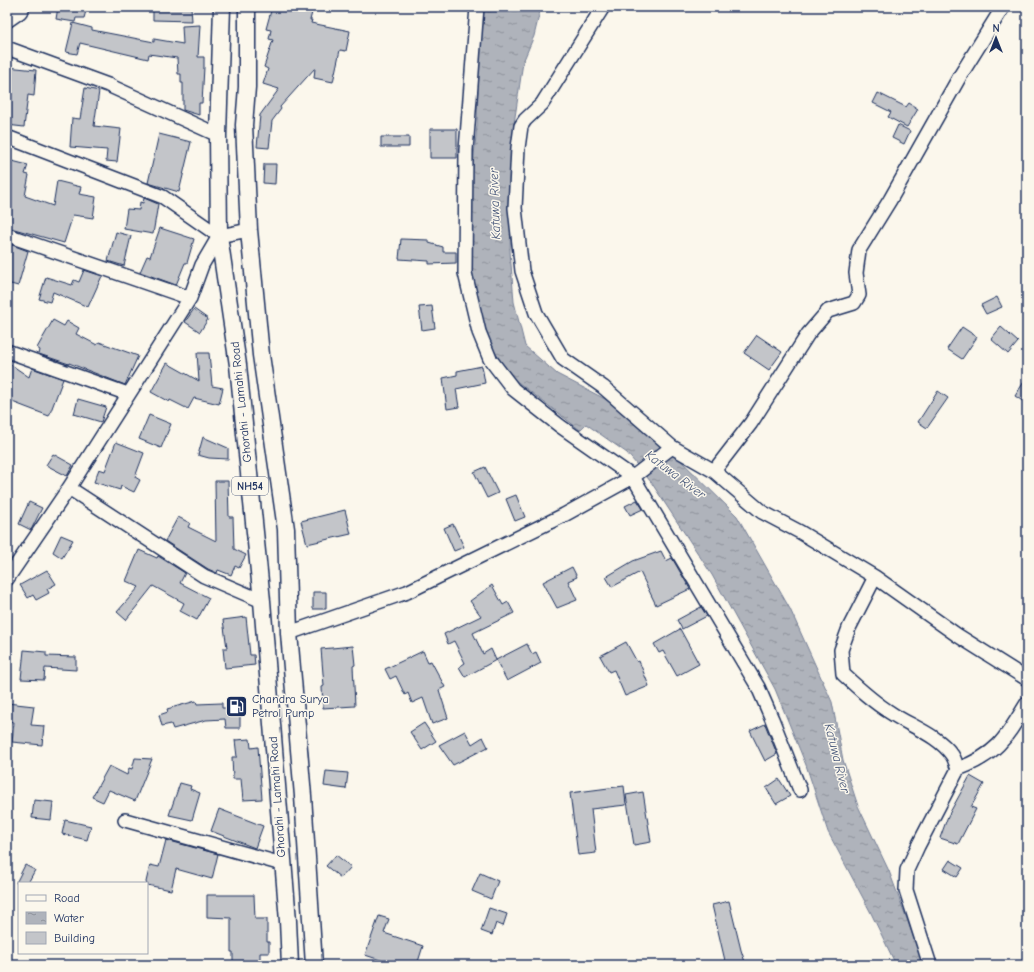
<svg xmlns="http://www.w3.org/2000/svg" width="1034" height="972" viewBox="0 0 1034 972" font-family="'Comic Neue',sans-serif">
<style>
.water{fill:url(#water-ripples);stroke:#747e96}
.building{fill:#c3c5c9;stroke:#1b2f5e}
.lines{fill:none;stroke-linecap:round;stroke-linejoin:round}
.minor-casing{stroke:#1b2f5e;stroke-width:16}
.major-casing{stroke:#1b2f5e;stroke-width:19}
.minor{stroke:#fbf7ec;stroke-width:13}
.major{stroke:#fbf7ec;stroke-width:16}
.labels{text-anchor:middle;stroke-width:3;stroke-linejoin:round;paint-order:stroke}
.shield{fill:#fbf7ec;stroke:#5e6b89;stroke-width:1}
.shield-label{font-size:11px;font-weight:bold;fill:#1b2f5e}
.street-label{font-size:12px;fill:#1b2f5e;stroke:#fbf7ec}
.poi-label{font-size:12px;fill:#1b2f5e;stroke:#fbf7ec;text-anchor:start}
.water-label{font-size:13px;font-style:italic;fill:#47577a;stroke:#fbf7ec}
</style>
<defs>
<pattern id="water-ripples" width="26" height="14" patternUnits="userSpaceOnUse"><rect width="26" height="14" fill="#afb3bb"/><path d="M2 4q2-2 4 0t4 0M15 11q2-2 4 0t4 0" fill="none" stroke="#8e929b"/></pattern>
</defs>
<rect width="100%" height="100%" fill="#fbf7ec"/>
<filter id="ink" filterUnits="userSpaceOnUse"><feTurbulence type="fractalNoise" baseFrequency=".025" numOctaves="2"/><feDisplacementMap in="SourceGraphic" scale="8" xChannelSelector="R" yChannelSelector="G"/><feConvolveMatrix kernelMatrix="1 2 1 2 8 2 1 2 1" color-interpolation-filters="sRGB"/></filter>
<g filter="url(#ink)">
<!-- water -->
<path class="water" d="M 480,7 L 541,7 L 534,36 L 523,62 L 514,124 L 510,251 L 514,302 L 525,346 L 557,374 L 605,399 L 664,444 L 737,516 L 790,609 L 832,702 L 843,760 L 858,806 L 889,871 L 924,965 L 896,965 L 871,913 L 828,832 L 806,765 L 775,689 L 712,575 L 651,482 L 627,453 L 586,424 L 580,430 L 510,376 L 490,344 L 472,281 L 468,216 L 477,126 Z"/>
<!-- building -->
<path class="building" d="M 58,7 L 87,7 L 84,18 L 76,18 L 75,22 L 56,19 Z
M 153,7 L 191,7 L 192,21 L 153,20 Z
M 272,7 L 313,9 L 310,20 L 312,20 L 311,23 L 350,31 L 346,51 L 340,50 L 333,82 L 314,78 L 315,68 L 280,107 L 281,109 L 272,121 L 269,148 L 257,147 L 260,115 L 279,89 L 263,84 L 268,69 L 264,67 L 273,40 L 269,39 L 271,30 L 266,29 Z
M 73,23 L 92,28 L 92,30 L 154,42 L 154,39 L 183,44 L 182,26 L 200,25 L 198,57 L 204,57 L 204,67 L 202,103 L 199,103 L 199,115 L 183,110 L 183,83 L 181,83 L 181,74 L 178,74 L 177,58 L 149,54 L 148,59 L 80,43 L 77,54 L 66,52 Z
M 7,67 L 36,70 L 34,96 L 28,95 L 24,127 L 7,125 L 10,88 L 7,88 Z
M 85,88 L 99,91 L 94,126 L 121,129 L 117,162 L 106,161 L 107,150 L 70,147 L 72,118 L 80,119 Z
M 878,93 L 906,107 L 909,103 L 918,109 L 907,127 L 888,117 L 891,112 L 873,103 Z
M 898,125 L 910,131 L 904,144 L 892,138 Z
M 430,129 L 457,129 L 457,158 L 430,158 Z
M 159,134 L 191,142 L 179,192 L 148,183 Z
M 381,137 L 409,137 L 409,147 L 381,147 Z
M 12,161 L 28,165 L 25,174 L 29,175 L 25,196 L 53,206 L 57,181 L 81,187 L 79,194 L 96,197 L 93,218 L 73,215 L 64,243 L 7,227 L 7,170 L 9,171 Z
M 264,164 L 276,164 L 275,184 L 263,183 Z
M 144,198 L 158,204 L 153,234 L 124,229 L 127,209 L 139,210 L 140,202 L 143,203 Z
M 160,228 L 194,239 L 187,263 L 185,263 L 176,285 L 140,272 L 147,256 L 150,257 Z
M 116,232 L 131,236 L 124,266 L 108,261 Z
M 401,239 L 429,240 L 429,243 L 443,247 L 443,252 L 456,252 L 456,263 L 429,264 L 429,261 L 399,259 Z
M 7,243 L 28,251 L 18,286 L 7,283 Z
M 84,270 L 102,276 L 88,307 L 53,292 L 50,302 L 39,299 L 46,277 L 72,285 L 74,280 L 79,282 Z
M 997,297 L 1002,307 L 986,314 L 981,305 Z
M 432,306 L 435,328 L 422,330 L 419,307 Z
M 194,309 L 208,319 L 200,332 L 185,322 Z
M 53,320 L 64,326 L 67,321 L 79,328 L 76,334 L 97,345 L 99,342 L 138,356 L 125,385 L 69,363 L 69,364 L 39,354 L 40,350 L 37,348 Z
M 962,327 L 977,337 L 962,359 L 947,349 Z
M 1001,327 L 1018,342 L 1008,354 L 991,339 Z
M 757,335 L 782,352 L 769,370 L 744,353 Z
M 197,353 L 209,353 L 212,386 L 223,388 L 219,404 L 194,398 L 188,409 L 170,400 L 169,402 L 151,392 L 167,363 L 199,381 Z
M 7,362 L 29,377 L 32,368 L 63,379 L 49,416 L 7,400 Z
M 482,366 L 485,383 L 456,389 L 459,407 L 447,409 L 443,378 L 457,375 L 457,371 Z
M 1027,377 L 1027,404 L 1015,396 Z
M 938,391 L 948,398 L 927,428 L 918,422 Z
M 78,399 L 106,407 L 101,422 L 74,414 Z
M 149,415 L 171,424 L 161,448 L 139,439 Z
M 203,437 L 228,448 L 228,459 L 209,458 L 198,455 Z
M 116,442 L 144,453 L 135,477 L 140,480 L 134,492 L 121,486 L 120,490 L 94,482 L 99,469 L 105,471 Z
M 53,454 L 73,465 L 67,476 L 46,465 Z
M 485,467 L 498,493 L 487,498 L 474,472 Z
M 215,481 L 228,481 L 229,517 L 233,517 L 234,549 L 246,555 L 239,568 L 235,566 L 231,575 L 218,570 L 217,573 L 208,569 L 165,541 L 178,517 L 190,523 L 188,527 L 216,541 Z
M 516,495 L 525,517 L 515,521 L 506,499 Z
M 637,500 L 643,509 L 630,515 L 625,506 Z
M 29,502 L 42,508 L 31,530 L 19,524 Z
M 345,510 L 351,534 L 307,544 L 301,521 Z
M 453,524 L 464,547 L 454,551 L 444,528 Z
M 61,535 L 73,540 L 62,558 L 53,552 Z
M 139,550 L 157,558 L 158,556 L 185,573 L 180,583 L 209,598 L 197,620 L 180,611 L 184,603 L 153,586 L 126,620 L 117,612 L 139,587 L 126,581 Z
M 661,551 L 666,561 L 672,558 L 690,589 L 656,605 L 640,572 L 612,587 L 606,577 L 633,561 Z
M 572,567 L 577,577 L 568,581 L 577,600 L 557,608 L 543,582 Z
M 47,570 L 56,584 L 47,589 L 49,593 L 36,600 L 33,595 L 28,598 L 20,585 Z
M 492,585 L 503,605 L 508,602 L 514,613 L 473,633 L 483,654 L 491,649 L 496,660 L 465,677 L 459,667 L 465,663 L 454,641 L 448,644 L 444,634 L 481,616 L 470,601 Z
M 313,592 L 326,592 L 326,609 L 313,609 Z
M 701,607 L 707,616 L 682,629 L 677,620 Z
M 246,617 L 250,655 L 254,655 L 255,665 L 225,668 L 223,648 L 227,648 L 223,620 Z
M 680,629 L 699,664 L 677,676 L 663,651 L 659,653 L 654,644 Z
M 626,642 L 637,662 L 639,661 L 649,686 L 625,696 L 614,670 L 609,672 L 600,656 Z
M 527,644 L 532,654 L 536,652 L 541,663 L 507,681 L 496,660 Z
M 353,646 L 355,665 L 353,666 L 355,706 L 323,708 L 322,687 L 324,686 L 321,649 Z
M 24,650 L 46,652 L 46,656 L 76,657 L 76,670 L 45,668 L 44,680 L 21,679 Z
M 423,651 L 428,662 L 431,661 L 445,687 L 439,690 L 448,718 L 432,724 L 423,698 L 412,703 L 408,693 L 405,695 L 396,676 L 390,679 L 385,669 Z
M 196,701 L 197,704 L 222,703 L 222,708 L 240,708 L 240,728 L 226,728 L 225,719 L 206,720 L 173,729 L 171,724 L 162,726 L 159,715 L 168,712 L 167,709 Z
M 7,703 L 34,706 L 31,725 L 44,726 L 42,745 L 12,742 L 14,722 L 7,721 Z
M 424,723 L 436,741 L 422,750 L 410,732 Z
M 765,724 L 777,754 L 765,761 L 750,731 Z
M 465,731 L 472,744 L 483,737 L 488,747 L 453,765 L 439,745 Z
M 250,739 L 251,748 L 258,747 L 262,799 L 243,800 L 241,779 L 233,779 L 232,757 L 237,757 L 235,740 Z
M 135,758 L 152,759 L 135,801 L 109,790 L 103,802 L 92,797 L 109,766 L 127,775 L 129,768 L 132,769 Z
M 326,771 L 348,773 L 346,789 L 324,786 Z
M 970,776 L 984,784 L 971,807 L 976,809 L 958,844 L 940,838 L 948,816 Z
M 779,779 L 790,796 L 776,804 L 766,788 Z
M 180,783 L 191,786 L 190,789 L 200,793 L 192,820 L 169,815 Z
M 624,786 L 626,805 L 591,809 L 596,853 L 578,855 L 570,793 Z
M 643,792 L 651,842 L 634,845 L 626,795 Z
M 34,800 L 53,802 L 51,820 L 32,818 Z
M 219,809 L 263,826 L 255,848 L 211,831 Z
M 65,820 L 91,826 L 87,840 L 62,834 Z
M 166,840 L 218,854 L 212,879 L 176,869 L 171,890 L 147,885 L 146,882 L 150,865 L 159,867 Z
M 336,855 L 351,867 L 341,878 L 326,866 Z
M 950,860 L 963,868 L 957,877 L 944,869 Z
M 25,865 L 35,870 L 28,883 L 16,883 Z
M 480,873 L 498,881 L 491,899 L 472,891 Z
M 207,895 L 254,895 L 255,919 L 267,919 L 267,942 L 269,942 L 269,953 L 260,953 L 260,963 L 254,963 L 254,965 L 233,965 L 233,952 L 231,952 L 231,918 L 207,917 Z
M 729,901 L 741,950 L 746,965 L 726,965 L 712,905 Z
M 489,908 L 507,914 L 503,926 L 496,923 L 492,935 L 481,931 Z
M 379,916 L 389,919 L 384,933 L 423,946 L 417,965 L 396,965 L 365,955 Z"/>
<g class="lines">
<defs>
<path id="minor" d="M 477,7 L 466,150 L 465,273 L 479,332 L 490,359 L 513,389 L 560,426 L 633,477 L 758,687 L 772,719 L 800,790
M 603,7 L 542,104 L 525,120 L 521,126 L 518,148 L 515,208 L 522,271 L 536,313 L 563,359 L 603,387 L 672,447 L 714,471 L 762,512 L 800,532 L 875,577 L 957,635 L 1027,679
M 7,21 L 20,12 L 23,7
M 7,48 L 108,85 L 218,135
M 7,137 L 163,197 L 219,236
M 7,235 L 190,298
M 7,351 L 128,394
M 714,471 L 751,423 L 808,334 L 828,311 L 854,303 L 859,295 L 856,273 L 859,250 L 890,200 L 960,76 L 1003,7
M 69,488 L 204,576 L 262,601
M 875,577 L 849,628 L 841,650 L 843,674 C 858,688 873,702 891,713 C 910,726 938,735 952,755 C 955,759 956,765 958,769
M 7,579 L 69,488 L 190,298 L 202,265 L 219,236 L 249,230
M 289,633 L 407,592 L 564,515 L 633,477 L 672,447
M 125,820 L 282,864
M 930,965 L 906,890 L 907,870 L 918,846 L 958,769 C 998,754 1006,738 1027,703"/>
<path id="major" d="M 222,7 L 218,135 L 219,236 L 238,365 L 262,601 L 288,921 L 290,965
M 247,7 L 247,87 L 244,125 L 249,230 L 261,355 L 286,529 L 289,633 L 303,796 L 314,965"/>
</defs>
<!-- minor casing -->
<use href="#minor" class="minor-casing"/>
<!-- major casing -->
<use href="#major" class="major-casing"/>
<!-- minor -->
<use href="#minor" class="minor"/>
<!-- major -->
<use href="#major" class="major"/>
</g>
</g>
<!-- icons -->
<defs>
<symbol id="fuel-square" viewBox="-11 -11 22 22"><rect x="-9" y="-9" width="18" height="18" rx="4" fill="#1b2f5e" stroke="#fbf7ec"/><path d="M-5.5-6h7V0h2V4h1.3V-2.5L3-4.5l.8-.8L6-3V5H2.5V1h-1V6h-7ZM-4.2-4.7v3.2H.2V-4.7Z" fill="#fff"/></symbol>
</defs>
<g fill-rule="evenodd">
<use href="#fuel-square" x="224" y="694" width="25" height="25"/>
</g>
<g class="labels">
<!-- shield labels -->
<rect class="shield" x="232" y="477" width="36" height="18" rx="3"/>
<g class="shield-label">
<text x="250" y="490">NH54</text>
</g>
<!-- street labels -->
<g class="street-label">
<text transform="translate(241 402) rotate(-96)" y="4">Ghorahi - Lamahi Road</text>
<text transform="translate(277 797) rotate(-94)" y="4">Ghorahi - Lamahi Road</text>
</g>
<!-- poi labels -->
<g class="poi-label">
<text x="252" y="703">Chandra Surya<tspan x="252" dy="14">Petrol Pump</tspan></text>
</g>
<!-- water labels -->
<g class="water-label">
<text transform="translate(494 204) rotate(-92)" y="5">Katuwa River</text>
<text transform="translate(676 474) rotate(37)" y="5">Katuwa River</text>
<text transform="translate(838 758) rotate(76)" y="5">Katuwa River</text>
</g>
</g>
<!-- margin -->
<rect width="1034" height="972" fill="none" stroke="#fbf7ec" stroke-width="24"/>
<rect x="12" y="12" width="1010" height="948" fill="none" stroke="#1b2f5e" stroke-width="1.5" filter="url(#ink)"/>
<!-- legend -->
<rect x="18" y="882" width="130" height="72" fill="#fbf7ec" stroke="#a1a7b3"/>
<rect x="26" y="895" width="20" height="6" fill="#fbf7ec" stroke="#a1a7b3"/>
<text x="54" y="902" font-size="12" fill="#1b2f5e">Road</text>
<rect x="26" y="912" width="20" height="12" fill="url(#water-ripples)" stroke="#a1a7b3"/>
<text x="54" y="922" font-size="12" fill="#1b2f5e">Water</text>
<rect x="26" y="932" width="20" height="12" fill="#c3c5c9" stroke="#a1a7b3"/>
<text x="54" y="942" font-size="12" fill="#1b2f5e">Building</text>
<!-- north arrow -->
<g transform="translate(996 38)" stroke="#fbf7ec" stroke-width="3" paint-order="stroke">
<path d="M0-3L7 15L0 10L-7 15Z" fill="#1b2f5e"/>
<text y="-6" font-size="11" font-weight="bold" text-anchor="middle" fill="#1b2f5e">N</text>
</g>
</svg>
